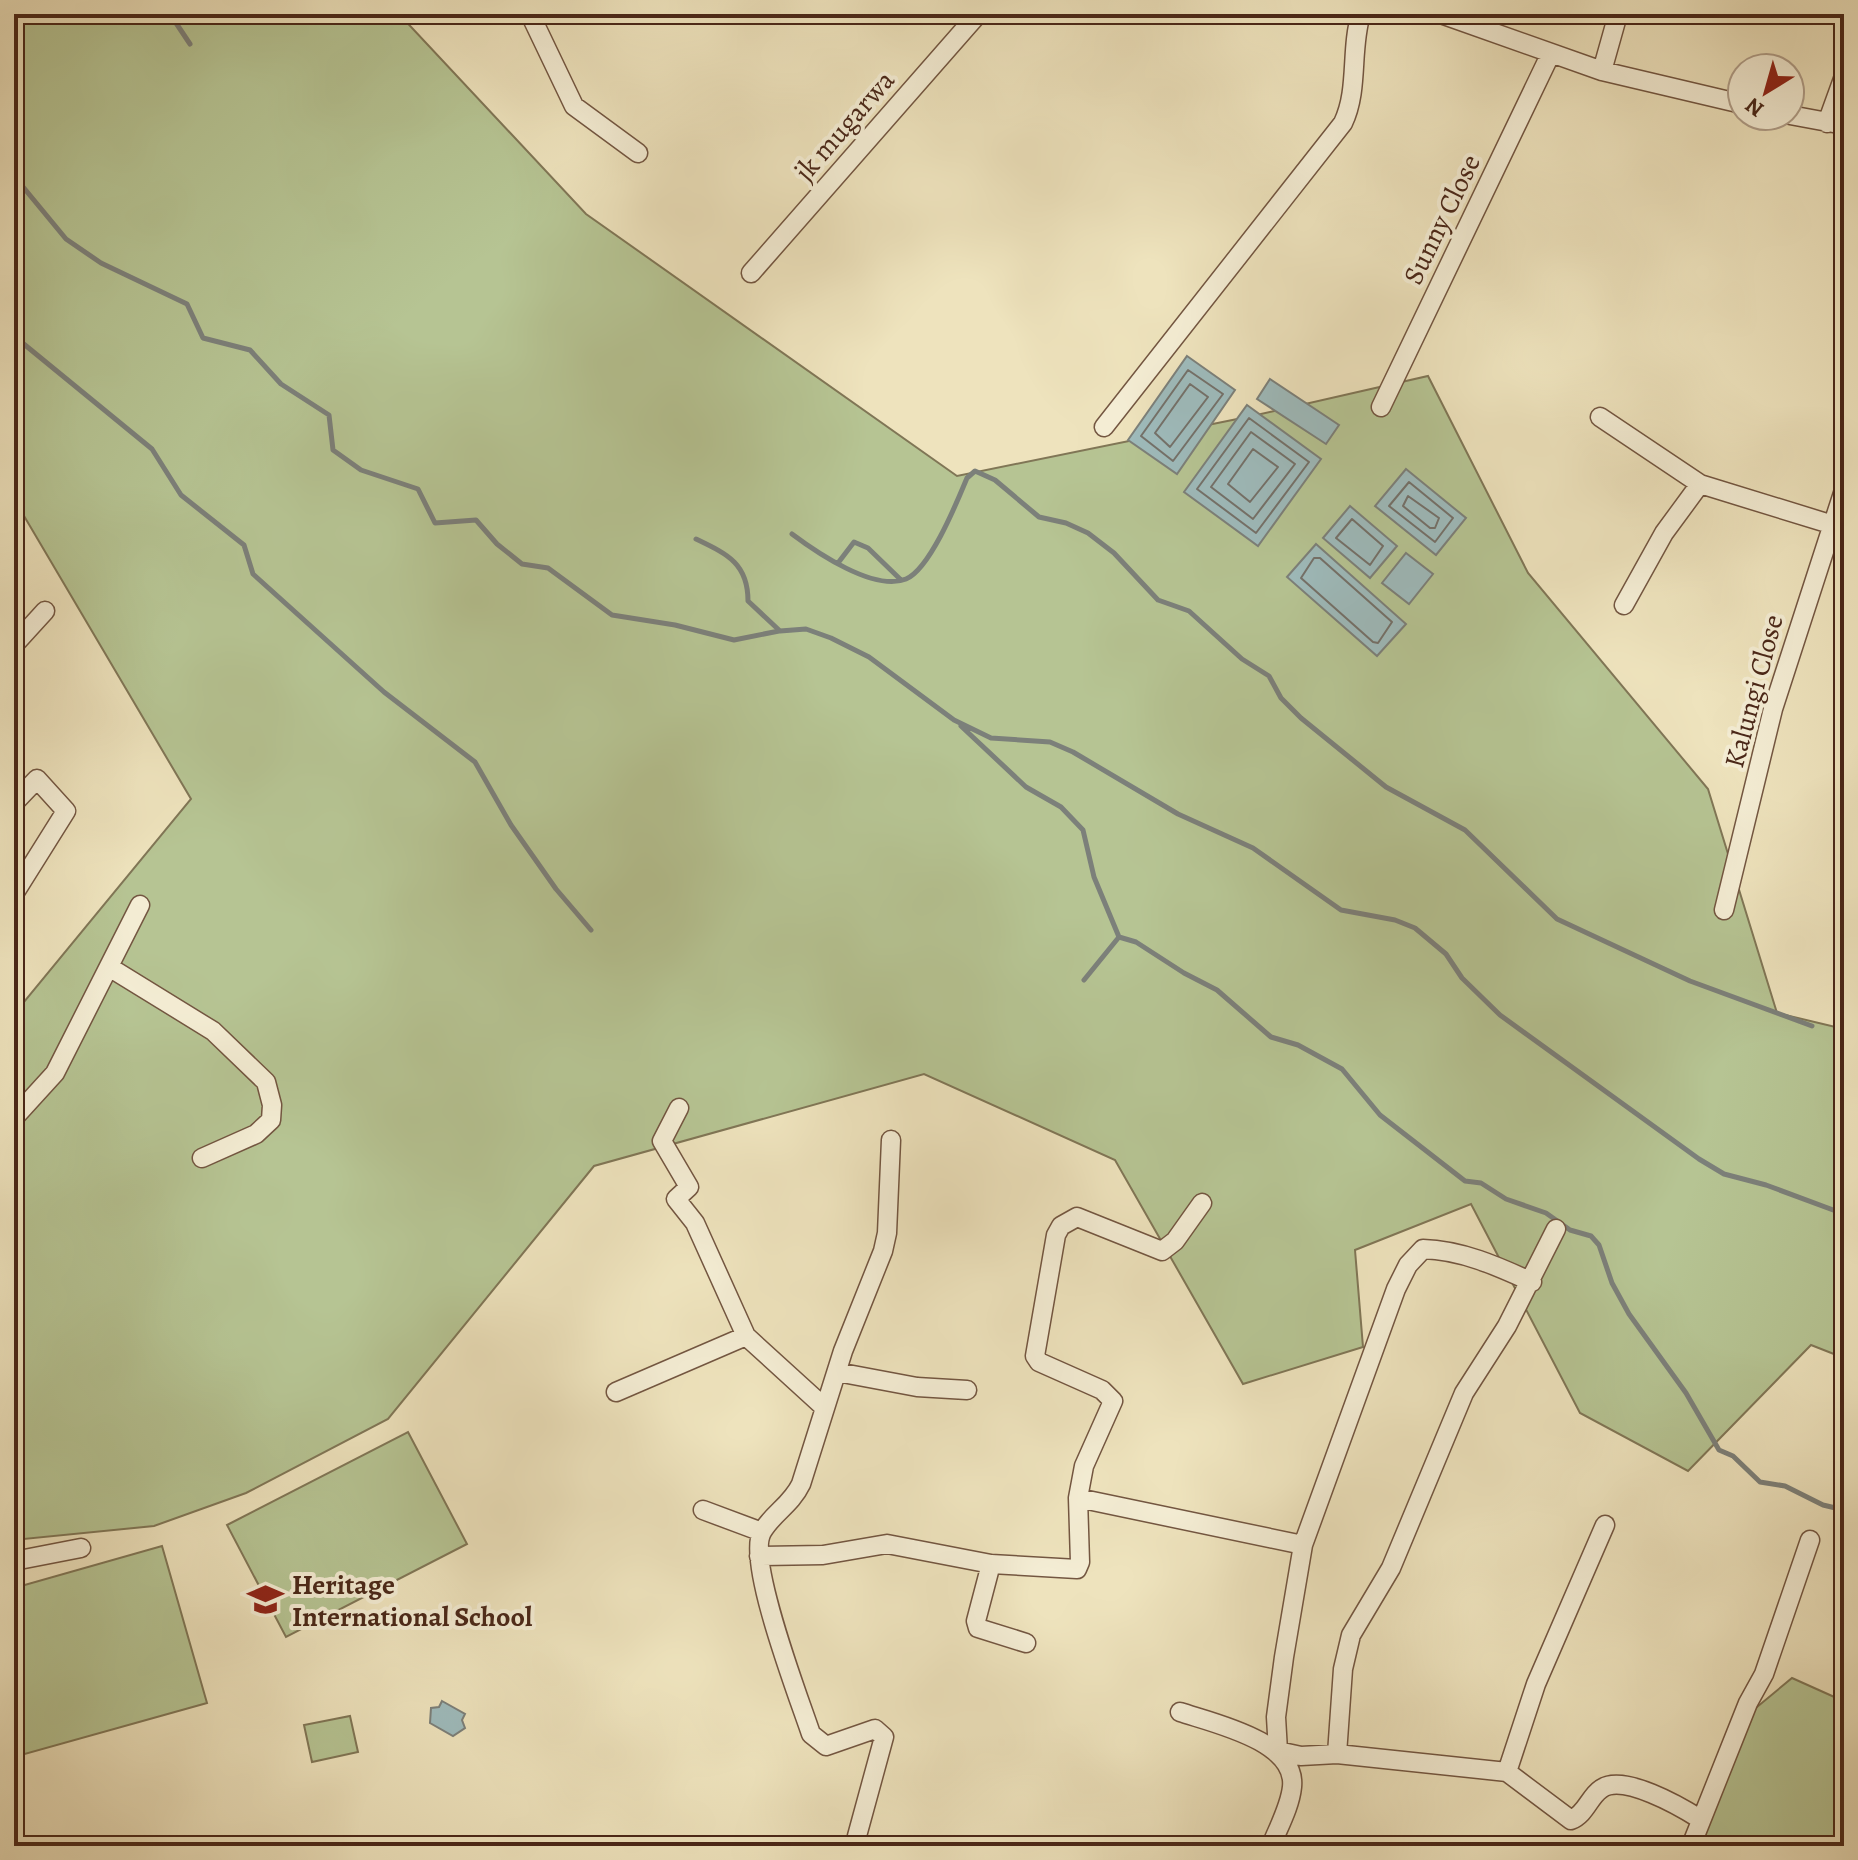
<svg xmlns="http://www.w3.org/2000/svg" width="1858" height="1860" viewBox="0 0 1858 1860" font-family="Alegreya,serif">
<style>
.green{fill:#b6c493;stroke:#807656;stroke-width:2}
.water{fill:#9ebbbc;stroke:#7c807a;stroke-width:2}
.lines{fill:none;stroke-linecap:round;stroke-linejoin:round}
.shore{stroke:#74716a;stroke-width:2}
.stream{stroke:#7c807a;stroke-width:5}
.minor-casing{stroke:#735641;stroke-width:21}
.minor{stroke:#f4edd4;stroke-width:18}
.labels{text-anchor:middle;stroke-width:8;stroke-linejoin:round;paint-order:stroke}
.street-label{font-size:28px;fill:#4a2718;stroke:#f4edd4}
.poi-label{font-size:28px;font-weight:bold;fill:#4a2718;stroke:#f4edd4;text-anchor:start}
</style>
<rect width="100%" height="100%" fill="#eee3bd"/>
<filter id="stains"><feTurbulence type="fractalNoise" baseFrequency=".0025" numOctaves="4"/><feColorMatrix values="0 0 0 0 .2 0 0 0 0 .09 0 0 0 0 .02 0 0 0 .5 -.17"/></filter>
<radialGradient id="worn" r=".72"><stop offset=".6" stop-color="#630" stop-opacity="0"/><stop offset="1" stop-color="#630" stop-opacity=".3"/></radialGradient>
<!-- green -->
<path class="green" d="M 14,14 L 399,14 L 586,214 L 957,476 L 1252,416 L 1428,376 L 1528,573 L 1708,789 L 1777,1013 L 1844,1029 L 1844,1358 L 1811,1345 L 1688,1471 L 1580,1413 L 1471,1204 L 1355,1250 L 1363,1347 L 1243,1384 L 1115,1160 L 924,1074 L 594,1166 L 388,1419 L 246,1493 L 154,1526 L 14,1540 L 14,1014 L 191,799 L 14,499 Z
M 408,1432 L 467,1544 L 286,1637 L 227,1525 Z
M 162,1546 L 207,1703 L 14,1757 L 14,1588 Z
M 1792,1678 L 1841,1700 L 1839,1745 L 1844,1749 L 1844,1846 L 1698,1846 L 1740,1721 Z
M 350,1716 L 358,1752 L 312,1762 L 304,1725 Z"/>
<!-- water -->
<path class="water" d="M 1187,356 L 1235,390 L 1177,474 L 1128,440 Z
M 1270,379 L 1339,425 L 1326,444 L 1257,399 Z
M 1247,405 L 1321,459 L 1258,546 L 1184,492 Z
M 1406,469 L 1466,518 L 1436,555 L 1375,506 Z
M 1350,506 L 1397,546 L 1370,578 L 1323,538 Z
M 1316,544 L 1406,624 L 1377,656 L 1287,577 Z
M 1406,553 L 1433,574 L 1409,604 L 1382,583 Z
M 442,1701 L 465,1714 L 462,1720 L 465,1728 L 453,1736 L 430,1723 L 431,1708 L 439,1707 Z"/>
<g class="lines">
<!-- shore -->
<path class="shore" d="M 1188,370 L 1223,394 L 1173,461 L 1141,436 Z
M 1190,384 L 1208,397 L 1170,447 L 1155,433 Z
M 1249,418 L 1309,462 L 1256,533 L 1197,489 Z
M 1251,432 L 1295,464 L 1253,519 L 1211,487 Z
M 1253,449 L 1278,467 L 1250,502 L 1228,484 Z
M 1409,482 L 1453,518 L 1435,542 L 1389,506 Z
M 1408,496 L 1439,518 L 1435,528 L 1430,528 L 1403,506 Z
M 1352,519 L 1383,546 L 1370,565 L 1336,538 Z
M 1314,558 L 1320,558 L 1392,622 L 1378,643 L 1373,642 L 1301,578 Z"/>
<!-- stream -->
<path class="stream" d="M 170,14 L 190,44
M 14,176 L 66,239 L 101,263 L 187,304 L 203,338 L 250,350 L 281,384 L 329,415 L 333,450 L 361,470 L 418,489 L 435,523 L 476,520 L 497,544 L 522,564 L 548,568 L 612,615 L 675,625 L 734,640 L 779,631
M 14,336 L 152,449 L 181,495 L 244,545 L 253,574 L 384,692 L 475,762 L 511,825 L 556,889 L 591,930
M 792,534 C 816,552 874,592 906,579 C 930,569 957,502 967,478 L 975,471 L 995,480 L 1039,517 L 1066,523 L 1088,533 L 1114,553 L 1158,600 L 1189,611 L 1242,659 L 1269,676 L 1281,698 L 1301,718 L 1386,787 L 1465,830 L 1557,919 L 1690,981 L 1812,1026
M 696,539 C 727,554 748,563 748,601 L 780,631 L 806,629 L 831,638 L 869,657 L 954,720 L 991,738 L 1050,742 L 1073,752 L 1178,814 L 1253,848 L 1341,910 L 1395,920 L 1415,928 L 1446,954 L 1462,978 L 1500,1015 L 1699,1159 L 1724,1174 L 1766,1185 L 1844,1214
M 838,563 L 854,542 L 868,548 L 900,579
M 961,726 L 1026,787 L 1061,807 L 1083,830 L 1094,877 L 1119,937
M 1119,937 L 1136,942 L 1184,973 L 1217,990 L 1271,1037 L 1298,1045 L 1342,1069 L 1380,1115 L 1465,1181 L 1481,1183 L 1506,1199 L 1546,1213 L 1570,1230 L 1591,1236 L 1599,1245 L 1612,1283 L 1629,1314 L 1686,1393 L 1719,1450 L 1733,1456 L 1760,1482 L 1785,1486 L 1823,1505 L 1844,1510
M 1084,980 L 1119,937"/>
<defs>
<path id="minor" d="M 530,14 L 574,106 L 638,153
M 1441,14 L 1602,71 L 1742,104
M 1602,71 L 1618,14
M 1790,115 L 1844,125
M 1827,123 L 1844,76
M 751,273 L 978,14
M 1381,407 L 1550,55
M 1600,417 L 1700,484 L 1830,524
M 1104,427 L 1343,123 C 1359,90 1350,49 1361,14
M 1624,605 L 1664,533 L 1700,484
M 14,645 L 45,611
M 14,803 L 37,779 L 66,811 L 14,894
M 1724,910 L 1773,709 L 1844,490
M 109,967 L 213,1031 L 266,1082 L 272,1105 L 271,1120 L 256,1134 L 202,1158
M 679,1108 L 662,1141 L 689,1187 L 676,1199 L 695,1223 L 746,1336
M 14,1118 L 55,1073 L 140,905
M 1532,1282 C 1497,1266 1461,1250 1423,1249 L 1408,1265 L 1396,1289 L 1303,1545 L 1284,1657 L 1276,1717 L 1278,1751 L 1301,1756 L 1337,1754 L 1507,1772 L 1571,1820 C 1586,1814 1589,1797 1601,1789 C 1623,1773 1681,1807 1700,1819
M 837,1372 L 917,1387 L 967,1390
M 616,1392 L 746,1336 L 825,1408
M 1078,1498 L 1303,1545
M 703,1510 L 762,1532
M 759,1556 L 823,1555 L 887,1544 L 991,1564 L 1077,1569 L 1080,1562 L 1078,1498 L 1084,1466 L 1113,1401 L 1102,1390 L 1039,1362 L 1035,1356 L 1056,1235 L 1061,1226 L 1077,1217 L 1162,1251 L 1175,1241 L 1202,1203
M 14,1561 L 81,1548
M 991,1564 L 976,1621 L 978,1628 L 1026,1643
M 1180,1712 C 1213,1723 1297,1741 1292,1787 C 1290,1807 1278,1828 1271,1846
M 1337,1754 L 1343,1669 L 1351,1635 L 1391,1568 L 1464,1393 L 1507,1326 L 1556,1229
M 1507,1772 L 1536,1684 L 1605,1525
M 858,1846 L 857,1836 L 884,1737 L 875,1729 L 826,1746 L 811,1734 C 799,1698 746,1561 762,1532 C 772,1514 791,1505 801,1484 L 843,1351 L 883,1251 L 887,1233 L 891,1140
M 1691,1846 L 1748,1703 L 1764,1674 L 1810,1540"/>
</defs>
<!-- minor casing -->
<use href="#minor" class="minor-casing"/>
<!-- minor -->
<use href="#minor" class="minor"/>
</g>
<!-- icons -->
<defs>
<symbol id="school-bare" viewBox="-9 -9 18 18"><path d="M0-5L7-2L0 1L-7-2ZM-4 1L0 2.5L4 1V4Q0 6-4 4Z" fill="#8f2418" stroke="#f4edd4" stroke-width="2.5" paint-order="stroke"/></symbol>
</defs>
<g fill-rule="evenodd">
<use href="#school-bare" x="240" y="1574" width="51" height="51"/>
</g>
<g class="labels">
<!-- street labels -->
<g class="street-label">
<text transform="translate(844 125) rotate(-49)" y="10">jk mugarwa</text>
<text transform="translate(1441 219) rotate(-64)" y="10">Sunny Close</text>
<text transform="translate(1753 691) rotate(-75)" y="10">Kalungi Close</text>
</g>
<!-- poi labels -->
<g class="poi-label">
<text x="292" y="1594">Heritage<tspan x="292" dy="32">International School</tspan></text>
</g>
</g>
<!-- margin -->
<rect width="1858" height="1860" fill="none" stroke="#eee3bd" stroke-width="48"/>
<rect x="16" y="16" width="1826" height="1828" fill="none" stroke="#4a2718" stroke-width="4"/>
<rect x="24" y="24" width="1810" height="1812" fill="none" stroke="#4a2718" stroke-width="2"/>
<!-- north arrow -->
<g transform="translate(1766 92) rotate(217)"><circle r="38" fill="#f4edd4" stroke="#b09e89" stroke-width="2"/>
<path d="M0-6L14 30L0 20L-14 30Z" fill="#8f2418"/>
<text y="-12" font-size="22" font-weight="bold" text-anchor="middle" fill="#4a2718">N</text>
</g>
<rect width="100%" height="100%" filter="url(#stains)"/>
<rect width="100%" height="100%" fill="url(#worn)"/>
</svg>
